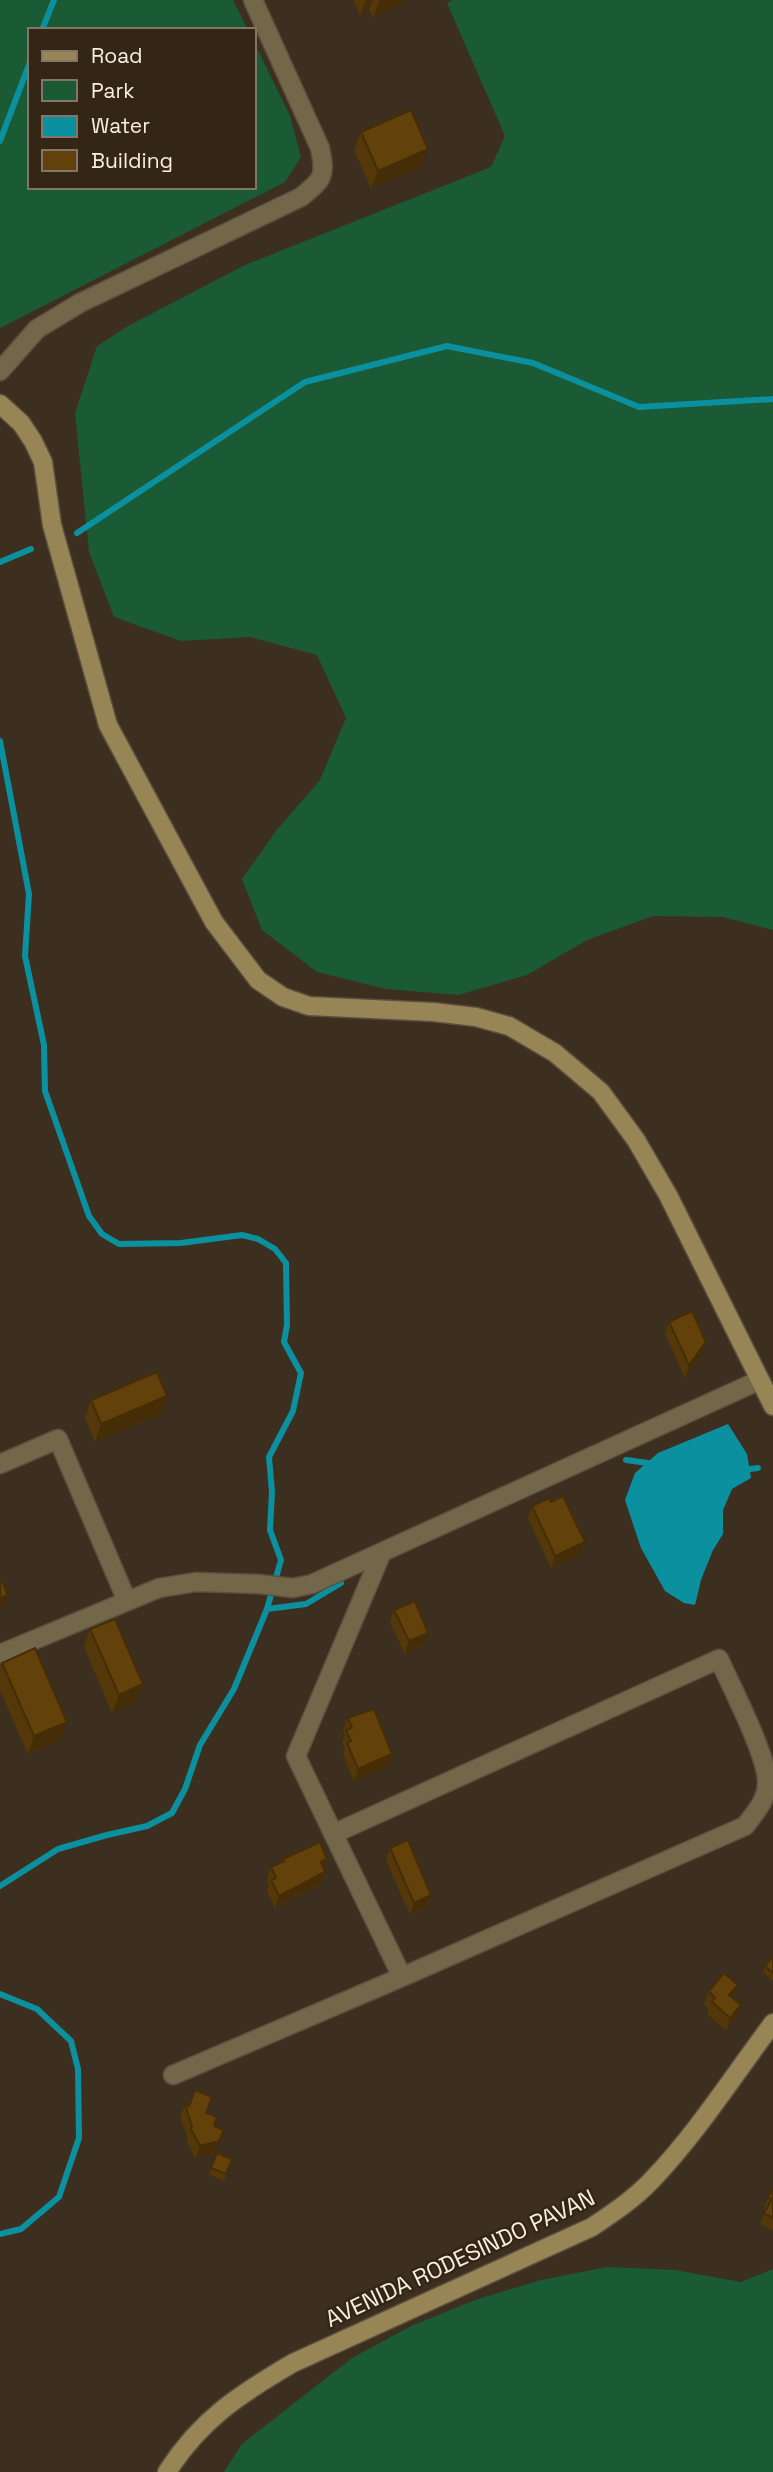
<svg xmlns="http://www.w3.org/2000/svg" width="773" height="2472" viewBox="0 0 773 2472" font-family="'Space Grotesk',sans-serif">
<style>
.green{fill:#1a5a35}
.water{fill:#0b90a0}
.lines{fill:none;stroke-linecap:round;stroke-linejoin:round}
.stream{stroke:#0b90a0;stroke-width:6}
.minor-casing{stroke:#5b4e3f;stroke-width:21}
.tertiary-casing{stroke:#5b4e3f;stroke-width:21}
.secondary-casing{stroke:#5b4e3f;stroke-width:21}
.minor{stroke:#73674a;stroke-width:18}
.tertiary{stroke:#73674a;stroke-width:18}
.secondary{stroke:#978555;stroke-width:18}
.wall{fill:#553809}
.shaded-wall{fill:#452e07}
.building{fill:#63410a;stroke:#452e07;stroke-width:2}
.labels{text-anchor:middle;stroke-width:5;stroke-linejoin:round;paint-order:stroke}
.street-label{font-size:23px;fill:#f7eee4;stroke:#332615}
</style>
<rect width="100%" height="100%" fill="#3d2f1f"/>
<!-- green -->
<path class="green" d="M 0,0 L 233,0 L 248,30 L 30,30 L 30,187 L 254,187 L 254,42 L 290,116 L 301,157 L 285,182 L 0,328 Z
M 453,0 L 773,0 L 773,930 L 723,917 L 653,916 L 587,940 L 527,975 L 458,995 L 386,989 L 317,972 L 262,930 L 242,879 L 276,831 L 320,780 L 346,718 L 317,655 L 250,637 L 181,641 L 114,617 L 89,552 L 75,413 L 97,346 L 128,326 L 245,265 L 491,167 L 505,136 L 447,3 Z
M 607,2267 L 675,2270 L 741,2282 L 773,2269 L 773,2472 L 224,2472 L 242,2444 L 352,2358 L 411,2326 L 475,2300 L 541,2280 Z"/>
<!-- water -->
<path class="water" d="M 728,1424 L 747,1454 L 751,1478 L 732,1489 L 723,1510 L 723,1534 L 713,1550 L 701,1580 L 695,1605 L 684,1603 L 665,1591 L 641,1548 L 625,1500 L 635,1473 L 658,1453 Z"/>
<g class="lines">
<!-- stream -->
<path class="stream" d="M 42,30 L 54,0
M 0,141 L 30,62
M 77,533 L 305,382 L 447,346 L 533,363 L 639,407 L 773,399
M 0,562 L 31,549
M 0,741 L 29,894 L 25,956 L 44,1045 L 45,1091 L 89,1216 L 102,1234 L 119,1244 L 181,1243 L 242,1235 L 258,1239 L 275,1249 L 286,1263 L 287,1325 L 284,1342 L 301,1373 L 293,1411 L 269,1457 L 272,1492 L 270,1530 L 281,1560 L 267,1609 L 234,1689 L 200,1745 L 185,1789 L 172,1813 L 147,1826 L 107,1835 L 58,1849 L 0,1886
M 626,1460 L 655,1464
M 742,1470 L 758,1468
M 267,1609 L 306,1604 L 341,1583
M 0,1994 L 37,2009 L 71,2041 L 78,2069 L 79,2138 L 59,2197 L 21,2229 L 0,2234"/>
<defs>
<path id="minor" d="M 0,1464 L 58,1439 L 127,1601
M 382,1552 L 296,1756 L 402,1977
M 0,1654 L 159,1588 L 196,1582 L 258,1584 L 293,1588 L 312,1584 L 760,1380
M 173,2075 L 402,1977 L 745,1826 C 755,1813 767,1800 767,1783 C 768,1757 731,1686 719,1659 L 333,1834"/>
<path id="tertiary" d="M 0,371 L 37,329 L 80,303 L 301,197 C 323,179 326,177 320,148 L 253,0"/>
<path id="secondary" d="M 0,404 L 21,423 L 33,441 L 43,462 L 52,525 L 108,725 L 214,922 L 258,980 L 283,997 L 309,1006 L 433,1012 L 476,1017 L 509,1026 L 555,1053 L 601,1092 L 636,1140 L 668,1195 L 773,1406
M 167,2472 C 201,2419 240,2394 293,2363 L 592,2227 C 613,2213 634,2199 652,2180 C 697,2133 734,2075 773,2023"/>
</defs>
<!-- minor casing -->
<use href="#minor" class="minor-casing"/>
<!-- tertiary casing -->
<use href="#tertiary" class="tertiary-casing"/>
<!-- secondary casing -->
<use href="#secondary" class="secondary-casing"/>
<!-- minor -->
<use href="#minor" class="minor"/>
<!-- tertiary -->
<use href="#tertiary" class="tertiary"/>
<!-- secondary -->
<use href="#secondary" class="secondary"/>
</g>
<!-- wall -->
<path class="wall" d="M 353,0 L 408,0 L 373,18 L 369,10 L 360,15 Z
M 361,132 L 421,167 L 371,188 L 354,150 Z
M 669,1322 L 702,1354 L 685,1378 L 665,1334 Z
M 167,1396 L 161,1414 L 95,1442 L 85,1418 L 91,1400 Z
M 532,1506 L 580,1554 L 551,1568 L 528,1518 Z
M 394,1610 L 424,1645 L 405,1654 L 390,1622 Z
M 90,1629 L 143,1684 L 136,1702 L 112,1713 L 84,1647 Z
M 2,1663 L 67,1722 L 61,1740 L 28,1754 L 0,1690 L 0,1669 Z
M 348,1718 L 392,1754 L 388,1766 L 354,1781 L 343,1755 L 345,1749 L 342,1742 L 345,1734 L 343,1730 Z
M 390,1848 L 431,1895 L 427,1907 L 410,1915 L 386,1860 Z
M 283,1859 L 324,1869 L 325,1872 L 321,1884 L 275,1908 L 267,1891 L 269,1885 L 267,1879 L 271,1867 L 282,1862 Z
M 773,1957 L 773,1981 L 763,1972 L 765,1966 Z
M 709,1991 L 733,1998 L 736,2017 L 726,2030 L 707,2014 L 709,2009 L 704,2004 Z
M 185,2105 L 206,2113 L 214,2126 L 215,2153 L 195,2158 L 187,2141 L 188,2138 L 180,2117 Z
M 217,2153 L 232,2159 L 224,2181 L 209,2174 Z
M 773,2189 L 773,2231 L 760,2224 L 766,2210 L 764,2209 L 768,2198 Z"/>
<!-- shaded-wall -->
<path class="shaded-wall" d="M 366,0 L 373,0 L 369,10 L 360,15 Z
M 380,0 L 408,0 L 373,18 Z
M 428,149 L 421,167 L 371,188 L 378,171 Z
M 706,1342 L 702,1354 L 685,1378 L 689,1365 Z
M 167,1396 L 161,1414 L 95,1442 L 101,1424 Z
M 585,1542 L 580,1554 L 551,1568 L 555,1556 Z
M 8,1595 L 3,1607 L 0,1608 L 0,1598 Z
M 428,1633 L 424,1645 L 405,1654 L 409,1641 Z
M 143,1684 L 136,1702 L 112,1713 L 119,1695 Z
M 67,1722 L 61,1740 L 28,1754 L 34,1736 Z
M 392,1754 L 388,1766 L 354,1781 L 358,1769 Z
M 327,1859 L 323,1871 L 321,1862 Z
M 325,1872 L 321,1884 L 275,1908 L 279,1896 Z
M 431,1895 L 427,1907 L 410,1915 L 414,1903 Z
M 738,1985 L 733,1997 L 725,2007 L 729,1995 Z
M 741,2005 L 736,2017 L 726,2030 L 730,2018 Z
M 224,2130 L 215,2153 L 195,2158 L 200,2146 Z"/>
<!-- building -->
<path class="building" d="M 411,110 L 428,149 L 378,171 L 361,132 Z
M 692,1311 L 706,1342 L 689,1365 L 669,1322 Z
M 157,1372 L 167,1396 L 101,1424 L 91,1400 Z
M 563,1496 L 585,1542 L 555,1556 L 532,1506 L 549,1498 L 551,1502 Z
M 2,1581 L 8,1595 L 0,1598 L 0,1582 Z
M 415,1601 L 428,1633 L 409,1641 L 394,1610 Z
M 115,1619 L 143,1684 L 119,1695 L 90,1629 Z
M 35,1648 L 67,1722 L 34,1736 L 2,1663 Z
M 374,1709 L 392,1754 L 358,1769 L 347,1743 L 351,1741 L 346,1730 L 352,1728 L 348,1718 Z
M 408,1840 L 431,1895 L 414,1903 L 390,1848 Z
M 320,1842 L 327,1859 L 321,1862 L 325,1872 L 279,1896 L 271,1880 L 276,1878 L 271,1867 L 284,1861 L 283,1859 Z
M 773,1957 L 773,1973 L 765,1966 Z
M 724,1973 L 738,1985 L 729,1995 L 741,2005 L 730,2018 L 712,2002 L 715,1998 L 709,1991 Z
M 195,2090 L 212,2097 L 206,2113 L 217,2117 L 214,2126 L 224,2130 L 219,2141 L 200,2146 L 191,2129 L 192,2126 L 185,2105 L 189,2106 Z
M 217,2153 L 232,2159 L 226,2174 L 211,2168 Z
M 773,2189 L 773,2218 L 764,2213 L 772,2199 L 768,2198 Z"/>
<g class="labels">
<!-- street labels -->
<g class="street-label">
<text transform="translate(460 2258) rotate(-25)" y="8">AVENIDA RODESINDO PAVAN</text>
</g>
</g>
<!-- legend -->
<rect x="28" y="28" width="228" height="161" fill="#332615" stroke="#817668" stroke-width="2"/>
<rect x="42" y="51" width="35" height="10" fill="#978555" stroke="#817668" stroke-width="2"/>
<text x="91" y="63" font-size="21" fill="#f7eee4">Road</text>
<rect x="42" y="80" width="35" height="21" fill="#1a5a35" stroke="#817668" stroke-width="2"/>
<text x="91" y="98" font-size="21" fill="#f7eee4">Park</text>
<rect x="42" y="116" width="35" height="21" fill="#0b90a0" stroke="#817668" stroke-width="2"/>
<text x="91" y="133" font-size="21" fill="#f7eee4">Water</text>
<rect x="42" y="150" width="35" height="21" fill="#63410a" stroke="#817668" stroke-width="2"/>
<text x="91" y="168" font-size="21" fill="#f7eee4">Building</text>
</svg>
